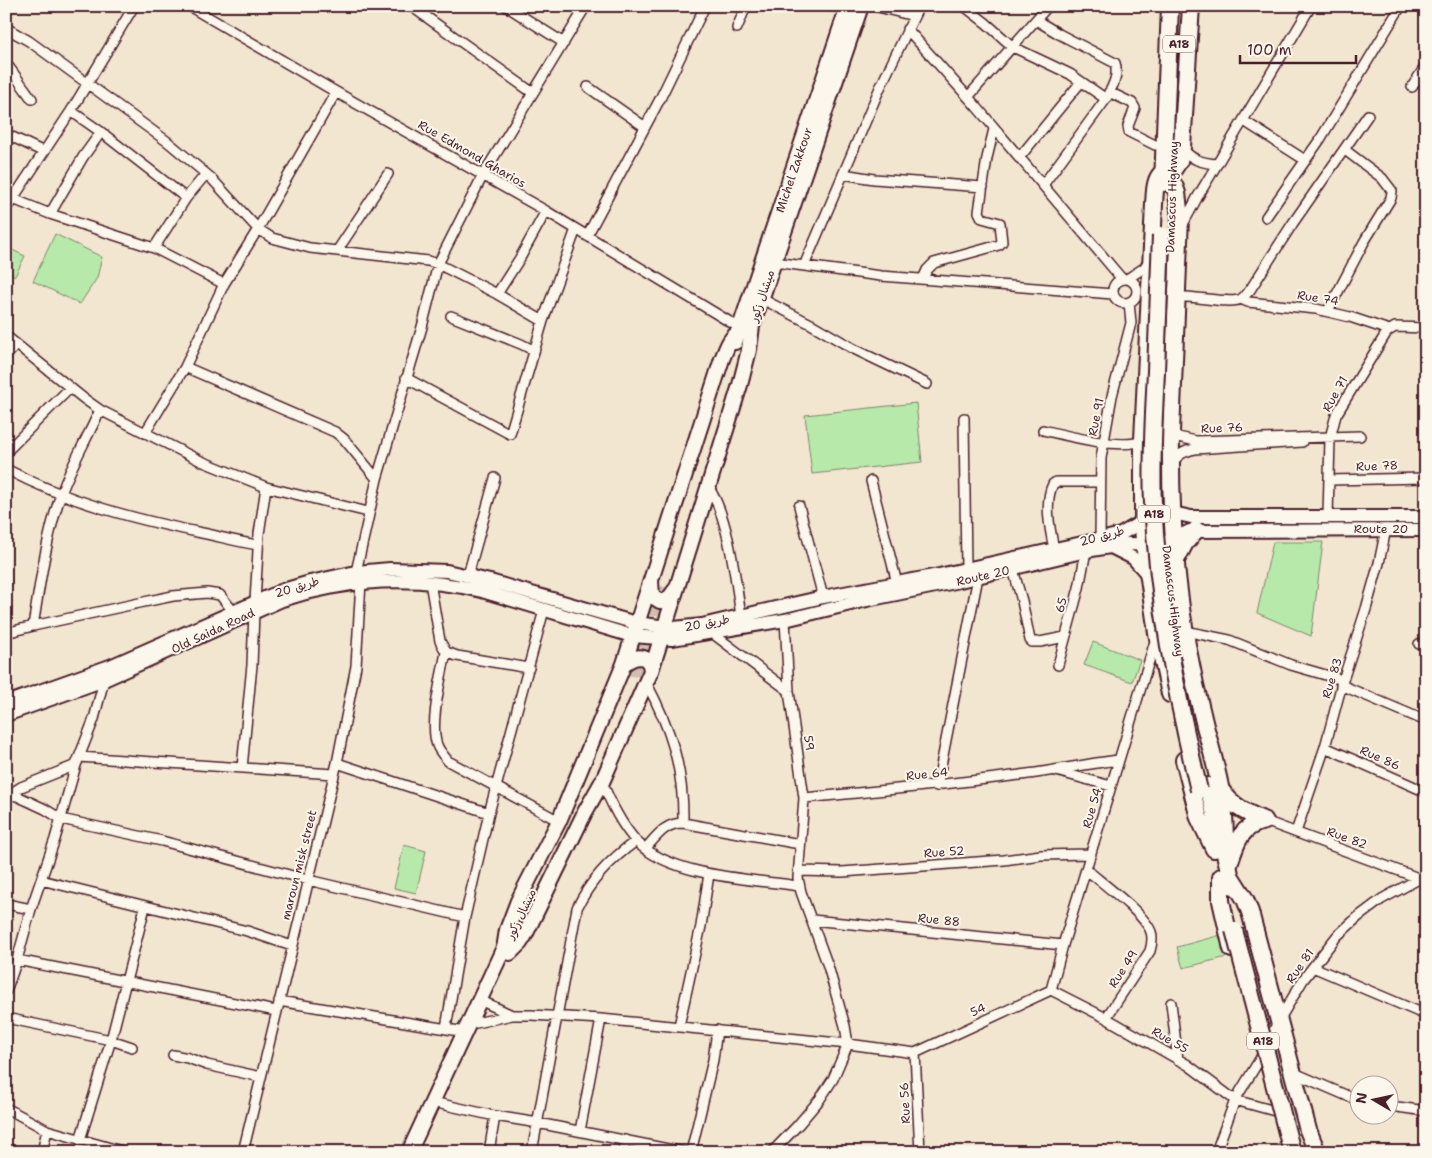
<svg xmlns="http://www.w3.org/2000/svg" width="1432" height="1158" viewBox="0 0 1432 1158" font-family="'Shantell Sans','Playpen Sans Arabic',sans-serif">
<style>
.green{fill:#b6e9aa;stroke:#80846a}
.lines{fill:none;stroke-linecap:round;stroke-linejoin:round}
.primary-tunnel{stroke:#d0beaf;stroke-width:14;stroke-dasharray:14 7;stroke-linecap:butt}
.street-casing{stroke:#4a1f2b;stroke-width:12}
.secondary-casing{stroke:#4a1f2b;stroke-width:16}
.primary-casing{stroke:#4a1f2b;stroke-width:18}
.highway-casing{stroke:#4a1f2b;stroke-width:20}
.street{stroke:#fbf7ec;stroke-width:9}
.secondary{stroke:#fbf7ec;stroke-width:12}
.primary{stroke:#fbf7ec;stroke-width:14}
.highway{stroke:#fbf7ec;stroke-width:16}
.highway-bridge-casing{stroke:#4a1f2b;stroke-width:20;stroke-linecap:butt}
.highway-bridge{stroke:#fbf7ec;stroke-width:16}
.labels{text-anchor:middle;stroke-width:4;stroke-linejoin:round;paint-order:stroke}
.shield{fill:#fbf7ec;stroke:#7f6065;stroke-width:1}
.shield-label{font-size:11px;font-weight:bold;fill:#4a1f2b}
.street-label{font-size:12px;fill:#4a1f2b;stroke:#fbf7ec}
</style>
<rect width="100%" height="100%" fill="#f2e6d0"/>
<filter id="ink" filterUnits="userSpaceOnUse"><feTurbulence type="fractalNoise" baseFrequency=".02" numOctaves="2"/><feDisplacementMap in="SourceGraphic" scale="10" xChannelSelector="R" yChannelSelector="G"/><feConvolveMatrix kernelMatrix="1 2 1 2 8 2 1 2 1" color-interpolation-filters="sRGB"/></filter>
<g filter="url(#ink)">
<!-- green -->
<path class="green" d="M 55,234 L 102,257 L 97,278 L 80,304 L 33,281 Z
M 6,247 L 25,256 L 15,276 L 6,271 Z
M 916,403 L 922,462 L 812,474 L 805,415 Z
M 1273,542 L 1323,542 L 1311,636 L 1257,613 Z
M 1093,642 L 1140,660 L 1132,682 L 1084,665 Z
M 404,845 L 426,851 L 416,893 L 394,888 Z
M 1221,935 L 1227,957 L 1183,968 L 1177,947 Z"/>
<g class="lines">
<!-- primary-tunnel -->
<path class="primary-tunnel" d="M 629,675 L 657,586
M 640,677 L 668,588"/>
<defs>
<path id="street" d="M 189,6 L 336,92 L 546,211 L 740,328
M 411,6 L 533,93
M 506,6 L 564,43
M 829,6 L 847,9
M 874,6 L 914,16
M 964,6 L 986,23 L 1013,47 L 1070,74 L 1106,99 L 1043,185
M 1036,20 L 1059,34 L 1115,63 C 1119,77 1112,87 1106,99
M 6,28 L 29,41 L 168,142 L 211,178 L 258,229 L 272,238 L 310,248 L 428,261 L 438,264 L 497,294 L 543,321 L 510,434 L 406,378
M 737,28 L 746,6
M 907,29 L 976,106 L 1122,279
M 6,63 L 32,99
M 588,87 L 645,127
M 1412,87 L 1426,65
M 1109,92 L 1132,103 L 1135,108 L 1128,126 L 1129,132 L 1155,145
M 968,97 L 1048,6
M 71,111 L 101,132
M 1244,121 L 1305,160
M 6,134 L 44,152
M 1182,147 C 1190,160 1203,163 1217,164
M 1019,158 L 1081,82
M 843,174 L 874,179 L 983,187
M 13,199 L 50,214 L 154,248 L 224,284
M 6,209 L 71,111 L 134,6
M 50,214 L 83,157 L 101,132 L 186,198
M 1266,217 L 1321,138 L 1401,6
M 1182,226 L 1197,198 L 1311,6
M 587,236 L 660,99 L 705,6
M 154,248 L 186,198 L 206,174
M 337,251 L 388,174
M 774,262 L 881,276 L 1113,294
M 804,266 L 879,90 L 919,6
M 923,279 L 927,270 L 934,263 L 999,245 L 1002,242 L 1000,223 L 982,218 L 979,212 L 987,158 L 994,129
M 1127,279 L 1144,268 L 1149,261
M1113 291a12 12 0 1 1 24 0a12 12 0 1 1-24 0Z
M 497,294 L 520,258 L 546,211
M 1176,297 C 1192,295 1230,305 1241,299 C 1244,297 1247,293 1250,290 L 1293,223 L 1368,115
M 762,299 L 811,324 L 854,349 L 927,384
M 1241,299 L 1248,302 L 1316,309 L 1350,317 L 1389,330
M 1328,311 L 1364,242 L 1391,198 L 1392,191 L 1382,178 L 1345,150
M 451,316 L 521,344 L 533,350
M 543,321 L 576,229
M 6,336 L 83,398 L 100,410 L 201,461 L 266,487 L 368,512
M 6,356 L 16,345
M 185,367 L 335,432 L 344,439 L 377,479
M 964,418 L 966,569
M 1043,430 C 1063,435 1125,451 1143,440
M 1171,432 L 1178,437 L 1196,441 L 1360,436
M 145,433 L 185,367 L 224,284 L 258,229 L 336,92
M 6,452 L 70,388
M 1173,463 C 1178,454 1185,451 1195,449 L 1302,442
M 6,469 C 68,502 134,519 202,533 C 221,537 239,542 258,545
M 1329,480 L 1426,478
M 871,481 L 897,583
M 708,487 C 728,513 736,582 741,616
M 799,506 L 823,597
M 1328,517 L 1330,438 L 1336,415 L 1387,332 L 1395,327 L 1426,328
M 1100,539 L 1101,458 L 1112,396 L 1131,323 L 1129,302
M 1054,549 C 1050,530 1044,502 1053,484 L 1056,482 L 1100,482
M 1013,569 L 1022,601 L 1030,640 L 1032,642 L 1040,642 L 1065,637
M 356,572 L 377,479 L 422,327 L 438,264 L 483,175 L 586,6
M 468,575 L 495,478
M 430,582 L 440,641 L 446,652 L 457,656 L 529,668
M 255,601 L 259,534 L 266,487
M 33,626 C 40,583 46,539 60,497 C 69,469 88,437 100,410
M 1185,631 L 1229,640 L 1291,665 L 1343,680
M 6,633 L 33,626 L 144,602 L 173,596 L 207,593 L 220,595 L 233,611
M 712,633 L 789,691
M 1419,644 L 1426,646
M 446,652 C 442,675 429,723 437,745 C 439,751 444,756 448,761 L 559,821
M 1058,665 L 1079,588 L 1086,551
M 646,682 C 671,729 684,769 683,823
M 1341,685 L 1426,721
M 1325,747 L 1426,792
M 79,757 L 334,774
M 337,763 L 489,813
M 242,768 L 252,665 L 254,612
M 1056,771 L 1111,786
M 602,782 C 611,803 621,825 637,842 C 672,877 752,879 799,886
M 937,786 L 978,577
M 6,794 L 17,796 L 45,809 L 61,819 L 162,841 L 308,880 L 465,917
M 10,794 L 21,787 L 76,765
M 804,798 C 881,791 959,783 1036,773 C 1064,769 1091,763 1119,760
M 1265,821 L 1421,879
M 1296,832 L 1325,747 L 1343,680 L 1366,609 L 1379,563 L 1386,529
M 645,849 C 657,836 665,823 683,823 L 800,844
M 1087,870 C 1102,883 1145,914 1151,932 C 1153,938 1152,944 1150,951 L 1106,1018
M 798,871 L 842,872 L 1004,860 L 1041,855 L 1091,854
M 41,880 L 247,931 L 292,946
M 6,904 L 31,909
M 812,920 L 1063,945
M 17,960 L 276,1011
M 1313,967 L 1426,1015
M 1051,990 L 1063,945 L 1156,638
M 1051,990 L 1106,1018 L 1188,1065 L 1235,1100 L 1275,1111
M 6,991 L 17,960 L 31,909 L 55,839 L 76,765 L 94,719 L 104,680
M 279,1001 L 465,1032
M 486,1003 L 512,1015
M 1171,1003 L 1178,1060
M 6,1018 L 111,1040 L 132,1047
M 476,1023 L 512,1015 L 531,1015 L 601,1019 L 848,1044 L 915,1053
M 679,1026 L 701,926 L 709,874
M 446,1028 L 465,917 L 489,813 L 544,610
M 915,1053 L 1051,990
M 915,1053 L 920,1152
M 173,1055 L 188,1058 L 207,1065 L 261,1077
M 1292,1072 L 1350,1097 L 1360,1099
M 432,1102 L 495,1116 L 538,1123 L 683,1152
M 1390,1106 L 1426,1111
M 6,1108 L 47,1130 L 125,1152
M 580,1131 L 601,1019
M 80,1140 L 111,1040 L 145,907
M 42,1152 L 47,1130
M 243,1152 L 337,763 L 356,666 L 361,582
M 489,1152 L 495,1116
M 532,1152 L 577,908 C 590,881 612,858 636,841
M 623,1152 L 625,1140
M 691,1152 L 713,1060 L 717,1030
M 772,1152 L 798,1125 L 820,1099 L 833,1079 L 848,1044 L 845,1026 L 828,966 L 801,892 L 798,878 L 804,798 L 789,691 L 785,620
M 1216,1152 L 1235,1100 L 1260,1059 L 1278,1022 L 1303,980 L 1319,959 L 1337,936 L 1358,917 L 1382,899 L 1426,875"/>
<path id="secondary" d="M 1111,547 L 1133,558 L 1148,575
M 6,703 L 110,666 L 283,590 L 310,582 L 356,572 L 390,569 L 447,571 L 490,581 L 636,623 L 674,628 L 702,625 L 823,597 L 939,575 L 1100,539 L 1121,534 L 1143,521 L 1158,515 L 1173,513 L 1191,517 L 1426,517
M 6,715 L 104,680 L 282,600 C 349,579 413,575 482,591 L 632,636 L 672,639 L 785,620 L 867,600 L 960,581 L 1086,551 L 1128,544 L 1160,545 L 1190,531 L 1426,530"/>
<path id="primary" d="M 749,335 L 861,6
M 735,342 L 848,6
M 651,581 L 652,596 L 660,601 L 667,601 L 675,590
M 624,664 C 635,655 650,653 651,671
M 504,949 L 507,930 L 518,901 L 559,821 L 624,664 L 722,359 C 726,350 729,338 738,333
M 510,953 L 520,943 L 525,935 L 585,812 L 602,782 L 651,671 L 740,385 L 749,350 L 752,326
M 409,1152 L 507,941"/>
<path id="highway" d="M 1173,170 L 1179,161 L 1182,147 L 1191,6
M 1163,172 C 1154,179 1155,193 1154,204 L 1143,440 L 1143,521 L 1144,544 L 1157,633 L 1170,694
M 1163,183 L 1170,6
M 1174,185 L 1177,193 L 1180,218 L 1171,432 C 1170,502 1174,575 1187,645 C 1192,672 1198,699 1205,726 C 1216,767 1228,807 1224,850
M 1176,560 L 1185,543 L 1196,530
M 1184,760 L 1199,818 L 1214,849
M 1208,786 L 1233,886
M 1221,790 C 1233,807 1247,813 1265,821
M 1229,865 C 1236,843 1240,826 1265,821
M 1221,877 L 1221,901 L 1232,949
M 1231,877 L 1245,899 L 1250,912 L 1308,1130 L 1317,1152"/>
</defs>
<!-- street casing -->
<use href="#street" class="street-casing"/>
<!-- secondary casing -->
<use href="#secondary" class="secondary-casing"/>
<!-- primary casing -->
<use href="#primary" class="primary-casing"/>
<!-- highway casing -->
<use href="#highway" class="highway-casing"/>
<!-- street -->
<use href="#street" class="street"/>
<!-- secondary -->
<use href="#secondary" class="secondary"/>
<!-- primary -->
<use href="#primary" class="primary"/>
<!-- highway -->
<use href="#highway" class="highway"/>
<defs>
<path id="highway-bridge" d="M 1161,235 C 1159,280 1158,326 1156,371 C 1154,415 1151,459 1153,503 C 1158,601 1176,695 1199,790
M 1234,930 L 1292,1152"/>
</defs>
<!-- highway-bridge casing -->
<use href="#highway-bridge" class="highway-bridge-casing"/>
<!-- highway-bridge -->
<use href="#highway-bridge" class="highway-bridge"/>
</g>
</g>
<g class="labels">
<!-- shield labels -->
<g class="shield">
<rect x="1163" y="35.5" width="32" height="17" rx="4"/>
<rect x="1138" y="505.5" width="32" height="17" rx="4"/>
<rect x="1247" y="1032.5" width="32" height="17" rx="4"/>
</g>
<g class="shield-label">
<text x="1179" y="48">A18</text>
<text x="1154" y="518">A18</text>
<text x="1263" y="1045">A18</text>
</g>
<!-- street labels -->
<g class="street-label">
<text transform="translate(472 154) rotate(30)" y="4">Rue Edmond Gharios</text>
<text transform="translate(794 170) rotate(-71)" y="4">Michel Zakkour</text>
<text transform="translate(1172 197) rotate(-88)" y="4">Damascus Highway</text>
<text transform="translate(762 296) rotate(-71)" y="4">ميشال زكور</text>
<text transform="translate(1318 298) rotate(9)" y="4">Rue 74</text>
<text transform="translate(1335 394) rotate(-61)" y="4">Rue 71</text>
<text transform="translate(1096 417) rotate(-79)" y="4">Rue 91</text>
<text transform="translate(1222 428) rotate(-2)" y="4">Rue 76</text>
<text transform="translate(1377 466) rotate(-2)" y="4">Rue 78</text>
<text x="1381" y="533">Route 20</text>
<text transform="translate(1102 536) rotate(-15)" y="4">طريق 20</text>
<text transform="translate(983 576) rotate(-13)" y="4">Route 20</text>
<text transform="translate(297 587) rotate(-17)" y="4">طريق 20</text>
<text transform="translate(1173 601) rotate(83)" y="4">Damascus Highway</text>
<text transform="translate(1061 605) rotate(-75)" y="4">65</text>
<text transform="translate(707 623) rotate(-11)" y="4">طريق 20</text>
<text transform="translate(213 631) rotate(-25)" y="4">Old Saida Road</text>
<text transform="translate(1332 678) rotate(-73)" y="4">Rue 83</text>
<text transform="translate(809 743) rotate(82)" y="4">59</text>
<text transform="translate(1380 758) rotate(24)" y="4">Rue 86</text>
<text transform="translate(927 774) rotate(-6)" y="4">Rue 64</text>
<text transform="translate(1092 808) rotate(-74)" y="4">Rue 54</text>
<text transform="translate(1347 838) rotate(20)" y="4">Rue 82</text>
<text transform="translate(944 852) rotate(-4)" y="4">Rue 52</text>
<text transform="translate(299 865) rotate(-76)" y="4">maroun misk street</text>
<text transform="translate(521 914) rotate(-64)" y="4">ميشال زكور</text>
<text transform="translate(939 920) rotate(6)" y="4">Rue 88</text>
<text transform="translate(1300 966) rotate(-55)" y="4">Rue 81</text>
<text transform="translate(1123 969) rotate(-57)" y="4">Rue 49</text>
<text transform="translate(978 1010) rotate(-24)" y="4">54</text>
<text transform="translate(1170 1040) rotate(30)" y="4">Rue 55</text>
<text transform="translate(905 1103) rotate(-93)" y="4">Rue 56</text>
</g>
</g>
<!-- margin -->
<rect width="1432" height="1158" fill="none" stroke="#fbf7ec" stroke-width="25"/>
<rect x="12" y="12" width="1407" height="1133" fill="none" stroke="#4a1f2b" stroke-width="2" filter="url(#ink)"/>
<!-- north arrow -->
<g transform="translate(1374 1100) rotate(279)"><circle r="24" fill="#fbf7ec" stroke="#b4a19f"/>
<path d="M0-4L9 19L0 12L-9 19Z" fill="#4a1f2b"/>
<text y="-8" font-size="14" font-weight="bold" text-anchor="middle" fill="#4a1f2b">N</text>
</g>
<!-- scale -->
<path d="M1240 55v8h116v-8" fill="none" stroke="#4a1f2b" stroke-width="2.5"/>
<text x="1247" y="55" font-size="15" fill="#4a1f2b" stroke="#fbf7ec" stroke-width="4" paint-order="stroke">100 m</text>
</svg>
